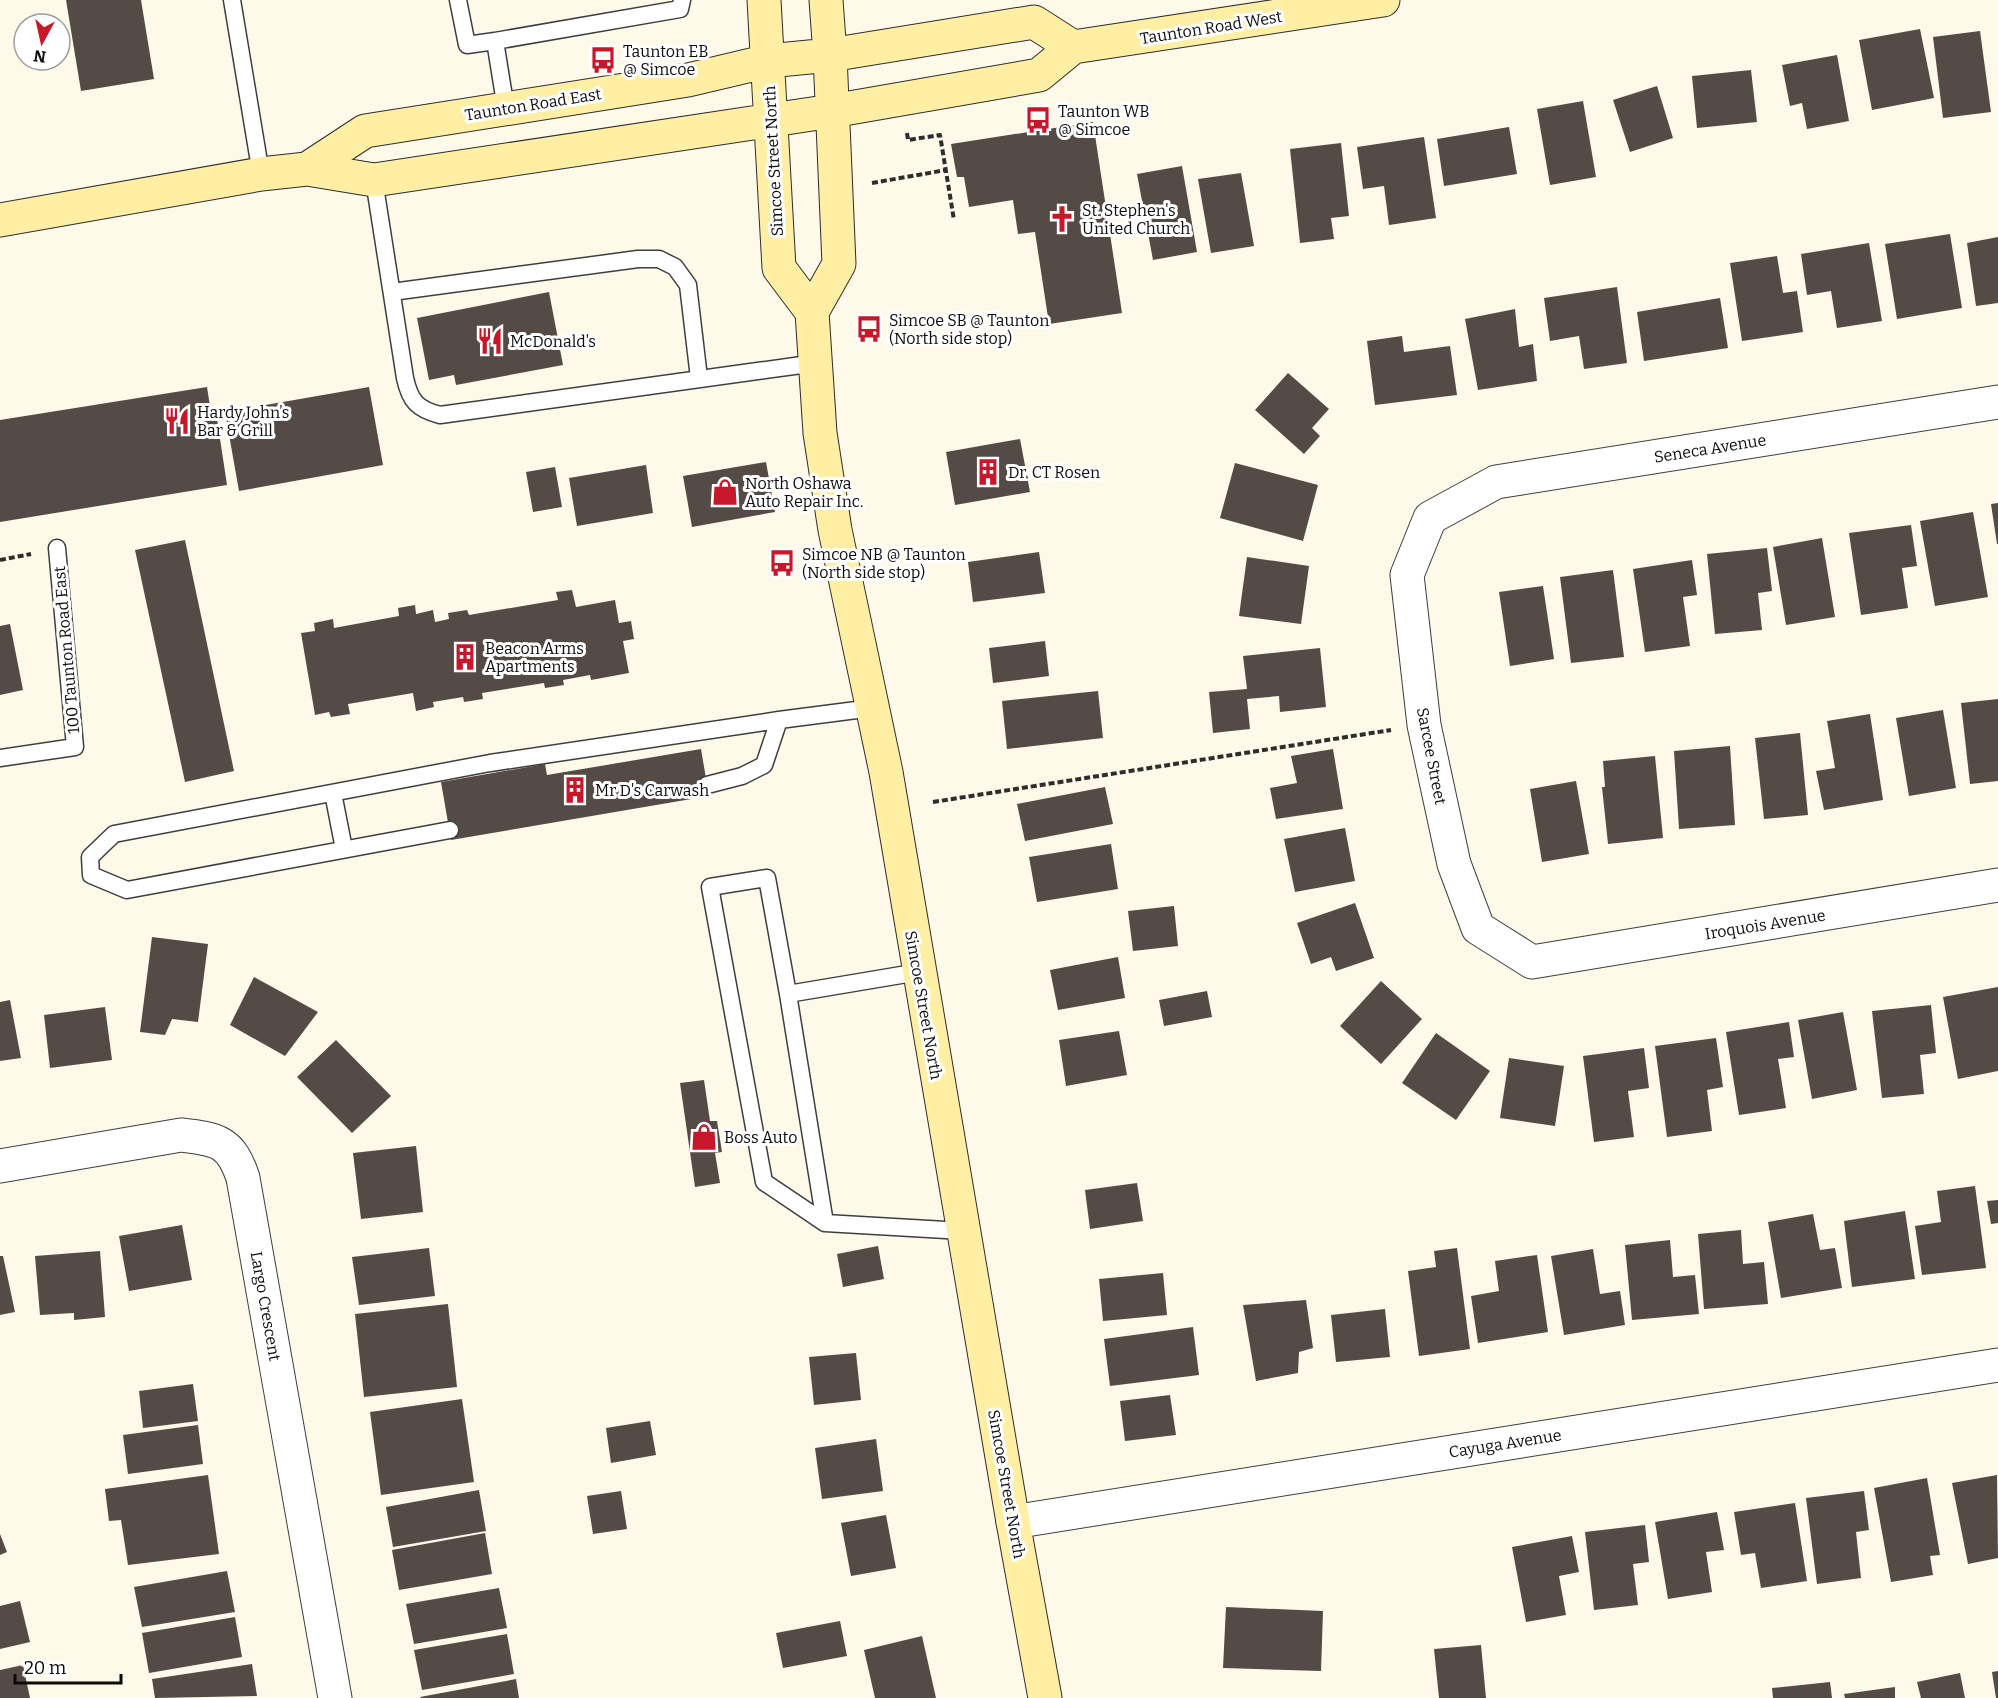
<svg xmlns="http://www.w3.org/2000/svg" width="1998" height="1698" viewBox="0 0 1998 1698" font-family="Bitter,serif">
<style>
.building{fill:#544b46}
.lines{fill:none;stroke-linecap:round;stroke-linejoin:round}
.service-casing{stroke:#3e3e3e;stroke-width:19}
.minor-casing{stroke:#3e3e3e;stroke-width:35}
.secondary-casing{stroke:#2d2d2d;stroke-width:35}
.path{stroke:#2d2d2d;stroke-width:4;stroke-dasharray:6 3;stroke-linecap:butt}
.service{stroke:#fff;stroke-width:16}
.minor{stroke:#fff;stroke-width:33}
.secondary{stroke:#ffefa4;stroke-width:33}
.labels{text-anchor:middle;stroke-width:6;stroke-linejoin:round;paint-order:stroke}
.street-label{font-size:16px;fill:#0b0b0b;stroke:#fff}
.poi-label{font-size:16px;fill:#0b0b0b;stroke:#fff;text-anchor:start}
</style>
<rect width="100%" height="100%" fill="#fff9e9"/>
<!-- building -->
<path class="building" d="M 66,0 L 141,0 L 154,79 L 81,91 Z
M 1920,29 L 1934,98 L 1872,110 L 1859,40 Z
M 1980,31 L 1991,112 L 1943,118 L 1933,37 Z
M 1837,55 L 1849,121 L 1807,129 L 1802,103 L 1790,106 L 1782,65 Z
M 1751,70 L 1757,122 L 1697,128 L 1692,76 Z
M 1657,86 L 1673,138 L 1630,152 L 1613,100 Z
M 1583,101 L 1596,177 L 1550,185 L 1537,109 Z
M 1093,122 L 1122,313 L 1049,324 L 1035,232 L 1018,234 L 1013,200 L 969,207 L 964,177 L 957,177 L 951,144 Z
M 1509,127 L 1517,174 L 1444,186 L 1437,139 Z
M 1424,137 L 1436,218 L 1389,225 L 1384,186 L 1363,189 L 1357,147 Z
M 1341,143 L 1349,216 L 1331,218 L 1334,239 L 1300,243 L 1290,149 Z
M 1182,166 L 1197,252 L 1153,260 L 1137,174 Z
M 1241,173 L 1254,246 L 1211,253 L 1198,179 Z
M 1950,234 L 1962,308 L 1897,319 L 1885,244 Z
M 1998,237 L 1998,303 L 1976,306 L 1967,243 Z
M 1869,243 L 1882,321 L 1837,328 L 1831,291 L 1807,295 L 1801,254 Z
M 1777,256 L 1783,293 L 1797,291 L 1803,332 L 1742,341 L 1730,263 Z
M 1617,287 L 1627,363 L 1584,369 L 1579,336 L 1550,341 L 1544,298 Z
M 549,292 L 563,365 L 456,385 L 454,375 L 429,380 L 417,318 Z
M 1720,298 L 1728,348 L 1644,361 L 1637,312 Z
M 1515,309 L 1519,347 L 1533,344 L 1537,381 L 1478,390 L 1465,319 Z
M 1402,336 L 1404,352 L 1450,346 L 1457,395 L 1375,405 L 1367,341 Z
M 1288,373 L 1329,409 L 1312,428 L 1320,436 L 1304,454 L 1255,410 Z
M 207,387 L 212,419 L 217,419 L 227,485 L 0,522 L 0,420 Z
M 369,387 L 383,465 L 239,491 L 225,412 Z
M 1020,439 L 1030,492 L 955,505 L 946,452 Z
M 766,462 L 775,512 L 692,527 L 683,476 Z
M 1235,463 L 1318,485 L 1303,541 L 1220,518 Z
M 646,465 L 653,513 L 577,526 L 569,478 Z
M 555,467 L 562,507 L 533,512 L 526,472 Z
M 1998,503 L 1998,544 L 1997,544 L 1991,504 Z
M 1973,512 L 1988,597 L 1935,606 L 1920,521 Z
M 1911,525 L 1917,566 L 1902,568 L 1908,608 L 1861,615 L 1849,533 Z
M 1822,538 L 1835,617 L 1786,625 L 1773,547 Z
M 185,540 L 234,771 L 185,782 L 135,550 Z
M 1767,548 L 1772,591 L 1758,593 L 1762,630 L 1715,634 L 1707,554 Z
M 1039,552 L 1045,593 L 973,602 L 968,562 Z
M 1247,557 L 1309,566 L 1301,624 L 1239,616 Z
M 1692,560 L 1697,595 L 1683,597 L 1690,646 L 1645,652 L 1633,569 Z
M 1613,570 L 1624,657 L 1571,663 L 1560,577 Z
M 1543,586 L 1554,659 L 1510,666 L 1499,592 Z
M 572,590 L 576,607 L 615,600 L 619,623 L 631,621 L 634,639 L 623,641 L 629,673 L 591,680 L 590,675 L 563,680 L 564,685 L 545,688 L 544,683 L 482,693 L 483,699 L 464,702 L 463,697 L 433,702 L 434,707 L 416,711 L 413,693 L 348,704 L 350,714 L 331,717 L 329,712 L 315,715 L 301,633 L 315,631 L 314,623 L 333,619 L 334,628 L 399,616 L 398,608 L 415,605 L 416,614 L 433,610 L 435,622 L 449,619 L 448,613 L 467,610 L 469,615 L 558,600 L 556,592 Z
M 10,624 L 23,690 L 0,695 L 0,626 Z
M 1045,641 L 1049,676 L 993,683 L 989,648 Z
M 1320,648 L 1326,707 L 1280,712 L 1279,696 L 1247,699 L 1250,729 L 1213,733 L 1209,692 L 1247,689 L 1243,656 Z
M 1098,691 L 1103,738 L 1007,749 L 1002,701 Z
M 1998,699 L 1998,781 L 1970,784 L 1961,703 Z
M 1943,710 L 1956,788 L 1909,796 L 1896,718 Z
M 1870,714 L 1883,800 L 1824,810 L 1816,771 L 1835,768 L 1827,721 Z
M 1800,733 L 1808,815 L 1764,819 L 1755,738 Z
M 1730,746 L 1735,825 L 1679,829 L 1674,751 Z
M 701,749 L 709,796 L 451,840 L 441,782 L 545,764 L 547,775 Z
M 1333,749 L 1343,809 L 1276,819 L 1270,788 L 1297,783 L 1291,756 Z
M 1655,756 L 1663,838 L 1608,844 L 1602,787 L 1605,787 L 1603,761 Z
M 1576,781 L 1589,854 L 1542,862 L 1530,789 Z
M 1105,787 L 1113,824 L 1025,841 L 1017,804 Z
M 1345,828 L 1355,881 L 1295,892 L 1284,839 Z
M 1111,844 L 1118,889 L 1037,902 L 1029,857 Z
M 1355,903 L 1374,958 L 1336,971 L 1331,957 L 1311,964 L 1297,923 Z
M 1174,906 L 1178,946 L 1133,951 L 1128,911 Z
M 152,937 L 208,944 L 198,1022 L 172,1019 L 165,1035 L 140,1032 Z
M 1118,957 L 1125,998 L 1058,1010 L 1050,970 Z
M 254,977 L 318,1012 L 285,1056 L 230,1025 Z
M 1381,981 L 1422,1019 L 1381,1064 L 1340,1026 Z
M 1998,987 L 1998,1071 L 1958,1079 L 1943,997 Z
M 1207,991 L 1212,1017 L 1164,1026 L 1159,1000 Z
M 10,1000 L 21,1058 L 0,1061 L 0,1002 Z
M 1931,1005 L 1936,1053 L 1920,1055 L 1924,1094 L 1882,1098 L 1872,1011 Z
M 105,1007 L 112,1060 L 50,1068 L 44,1015 Z
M 1843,1012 L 1857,1090 L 1812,1099 L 1798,1020 Z
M 1789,1022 L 1794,1057 L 1778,1059 L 1786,1108 L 1739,1115 L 1726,1032 Z
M 1119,1031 L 1127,1075 L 1066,1086 L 1059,1040 Z
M 1436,1033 L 1490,1071 L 1456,1120 L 1402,1083 Z
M 1716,1038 L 1723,1087 L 1707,1090 L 1712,1131 L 1667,1137 L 1655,1046 Z
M 336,1040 L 391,1096 L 352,1133 L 297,1077 Z
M 1644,1048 L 1649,1088 L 1628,1091 L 1634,1137 L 1594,1142 L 1583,1056 Z
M 1509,1058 L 1564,1066 L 1555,1126 L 1500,1118 Z
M 704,1080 L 710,1121 L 717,1121 L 722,1152 L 715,1153 L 720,1183 L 695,1187 L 680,1083 Z
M 416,1146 L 423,1212 L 361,1219 L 353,1153 Z
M 1137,1183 L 1143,1221 L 1090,1229 L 1085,1190 Z
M 1975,1186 L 1986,1268 L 1922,1275 L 1915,1226 L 1941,1222 L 1937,1191 Z
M 1998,1200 L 1998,1223 L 1991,1224 L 1987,1201 Z
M 1905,1211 L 1915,1279 L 1852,1287 L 1844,1221 Z
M 1813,1214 L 1820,1250 L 1835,1248 L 1842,1288 L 1781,1298 L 1768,1222 Z
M 182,1225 L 192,1280 L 129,1291 L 119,1236 Z
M 1741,1230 L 1743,1264 L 1764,1262 L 1768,1304 L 1704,1309 L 1698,1234 Z
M 1670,1240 L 1673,1277 L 1695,1275 L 1699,1314 L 1632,1320 L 1625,1245 Z
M 878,1246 L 884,1279 L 843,1287 L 837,1254 Z
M 429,1248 L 435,1296 L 359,1305 L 352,1257 Z
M 1457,1248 L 1470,1349 L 1419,1356 L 1408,1271 L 1436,1267 L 1434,1251 Z
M 1593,1249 L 1600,1294 L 1620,1291 L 1625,1325 L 1564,1335 L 1551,1256 Z
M 100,1251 L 105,1317 L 74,1320 L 74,1313 L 40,1315 L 35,1256 Z
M 1537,1255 L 1548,1332 L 1478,1343 L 1471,1296 L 1499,1291 L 1495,1261 Z
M 0,1256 L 3,1256 L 15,1312 L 0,1315 Z
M 1163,1273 L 1167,1315 L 1103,1321 L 1099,1279 Z
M 1306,1300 L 1313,1348 L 1299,1352 L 1298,1373 L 1256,1381 L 1243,1305 Z
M 448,1304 L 457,1387 L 364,1397 L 355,1314 Z
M 1385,1309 L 1390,1357 L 1336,1362 L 1331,1315 Z
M 1193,1327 L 1199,1375 L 1110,1386 L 1104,1339 Z
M 856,1353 L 861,1400 L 814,1405 L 809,1357 Z
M 193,1384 L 198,1421 L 143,1428 L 139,1391 Z
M 1170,1395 L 1176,1435 L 1125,1441 L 1120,1401 Z
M 462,1399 L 474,1482 L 381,1495 L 370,1412 Z
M 650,1421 L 656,1455 L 611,1463 L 606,1428 Z
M 198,1425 L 203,1464 L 128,1474 L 123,1435 Z
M 876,1439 L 883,1491 L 822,1499 L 815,1448 Z
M 208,1475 L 219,1554 L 128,1565 L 121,1520 L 109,1521 L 105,1489 Z
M 1997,1475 L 1998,1558 L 1968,1564 L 1952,1483 Z
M 1927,1478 L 1940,1555 L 1930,1556 L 1933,1575 L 1891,1582 L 1874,1488 Z
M 479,1490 L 486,1531 L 393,1547 L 386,1507 Z
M 621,1491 L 627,1529 L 593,1534 L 587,1496 Z
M 1864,1491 L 1869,1530 L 1856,1532 L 1861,1578 L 1817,1584 L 1806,1498 Z
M 1795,1503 L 1807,1581 L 1761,1588 L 1755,1553 L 1741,1555 L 1734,1512 Z
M 1717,1512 L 1724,1550 L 1706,1552 L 1712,1592 L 1668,1599 L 1655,1522 Z
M 886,1515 L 896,1568 L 851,1576 L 841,1523 Z
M 1645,1525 L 1649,1562 L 1633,1564 L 1638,1605 L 1594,1610 L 1585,1532 Z
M 485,1533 L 492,1574 L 399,1590 L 392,1550 Z
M 0,1534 L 7,1552 L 0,1555 Z
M 1572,1536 L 1579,1572 L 1559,1576 L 1566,1615 L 1526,1622 L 1512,1547 Z
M 227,1571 L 235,1612 L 142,1627 L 134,1587 Z
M 499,1588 L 507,1628 L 414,1644 L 406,1604 Z
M 20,1601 L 30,1642 L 0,1649 L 0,1606 Z
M 1226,1607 L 1323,1611 L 1321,1671 L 1223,1668 Z
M 235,1617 L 242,1657 L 149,1673 L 142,1633 Z
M 840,1621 L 847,1656 L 783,1668 L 776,1633 Z
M 507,1634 L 514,1674 L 422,1690 L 414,1650 Z
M 922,1636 L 936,1698 L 875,1698 L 864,1650 Z
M 1481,1645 L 1486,1698 L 1439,1698 L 1434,1649 Z
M 252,1664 L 257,1696 L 155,1698 L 152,1679 Z
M 23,1665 L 30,1698 L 0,1698 L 0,1670 Z
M 1998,1671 L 1998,1698 L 1996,1698 L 1992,1672 Z
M 1960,1673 L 1965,1698 L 1921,1698 L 1917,1682 Z
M 516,1679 L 519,1698 L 421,1698 L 420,1697 Z
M 1830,1682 L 1832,1698 L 1773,1698 L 1772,1688 Z
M 1895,1687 L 1895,1698 L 1845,1698 L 1844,1694 Z"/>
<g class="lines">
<defs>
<path id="service" d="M 232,0 L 261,174
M 458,0 L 467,45 L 495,41
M 506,109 L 495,41 L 680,9 L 682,0
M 374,180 L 405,378 C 410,401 417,409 440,415 L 816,363
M 392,292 L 638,259 L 659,259 L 675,267 L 688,285 L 699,378
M 0,758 L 75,747 L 57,548
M 707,785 L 742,776 L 764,765 L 779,720
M 333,793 L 344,849
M 450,830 L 127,890 L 91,875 L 90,857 L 114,834 L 490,763 L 779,720 L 872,708
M 919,972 L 788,994 L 825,1223 L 963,1231
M 788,994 L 767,878 L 710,887 L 764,1182 L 825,1223"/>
<path id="minor" d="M 1998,402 L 1496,482 L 1430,518 L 1407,575 L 1424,725 L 1454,864 L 1478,928 L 1532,962 L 1998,885
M 0,1166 L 181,1135 C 217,1139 231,1141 243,1178 L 335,1698
M 1013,1522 L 1998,1365"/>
<path id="secondary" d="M 764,0 L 779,268 L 812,312
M 826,0 L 830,55 L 839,264 L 812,312 L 820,433 L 835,530 L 886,772 L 1013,1522 L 1045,1698
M 307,169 L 365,131 L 688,80 L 768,61 L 830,55 L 1034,22 L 1073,47
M 0,220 L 261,174 L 307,169 L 374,180 L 832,111 L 1039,75 L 1073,47 L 1383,0"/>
</defs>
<!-- service casing -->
<use href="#service" class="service-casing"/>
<!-- minor casing -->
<use href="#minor" class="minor-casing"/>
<!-- secondary casing -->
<use href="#secondary" class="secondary-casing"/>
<!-- path -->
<path class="path" d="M 907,133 L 908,140 L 940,135 L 954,220
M 872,183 L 946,170
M 0,560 L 31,554
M 933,802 L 1391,730"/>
<!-- service -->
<use href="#service" class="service"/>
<!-- minor -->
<use href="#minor" class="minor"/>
<!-- secondary -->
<use href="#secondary" class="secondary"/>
</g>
<!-- icons -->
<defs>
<symbol id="bus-bare" viewBox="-9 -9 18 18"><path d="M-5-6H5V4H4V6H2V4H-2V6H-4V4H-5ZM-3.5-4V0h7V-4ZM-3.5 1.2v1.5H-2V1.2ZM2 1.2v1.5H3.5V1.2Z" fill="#c7172b" stroke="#fff" stroke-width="2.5" paint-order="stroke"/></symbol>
<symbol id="church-bare" viewBox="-9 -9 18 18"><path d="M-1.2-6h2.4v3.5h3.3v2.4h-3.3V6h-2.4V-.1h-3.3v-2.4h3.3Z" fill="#c7172b" stroke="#fff" stroke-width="2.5" paint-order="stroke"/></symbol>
<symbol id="restaurant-bare" viewBox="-9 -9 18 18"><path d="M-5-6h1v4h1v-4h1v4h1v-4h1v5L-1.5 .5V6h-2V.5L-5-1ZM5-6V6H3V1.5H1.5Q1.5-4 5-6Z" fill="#c7172b" stroke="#fff" stroke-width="2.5" paint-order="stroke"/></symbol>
<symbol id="building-bare" viewBox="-9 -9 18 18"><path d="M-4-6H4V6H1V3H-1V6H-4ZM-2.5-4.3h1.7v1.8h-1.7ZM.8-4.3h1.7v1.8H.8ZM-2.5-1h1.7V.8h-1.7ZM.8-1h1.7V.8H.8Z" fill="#c7172b" stroke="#fff" stroke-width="2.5" paint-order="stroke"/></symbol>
<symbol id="shop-bare" viewBox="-9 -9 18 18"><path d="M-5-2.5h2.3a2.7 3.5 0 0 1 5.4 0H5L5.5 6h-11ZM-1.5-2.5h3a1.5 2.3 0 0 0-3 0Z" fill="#c7172b" stroke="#fff" stroke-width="2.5" paint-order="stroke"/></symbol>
</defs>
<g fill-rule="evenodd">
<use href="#bus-bare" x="584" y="41" width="38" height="38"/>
<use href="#bus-bare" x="1019" y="101" width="38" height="38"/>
<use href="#church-bare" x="1043" y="200" width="38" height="38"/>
<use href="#bus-bare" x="850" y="310" width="38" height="38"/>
<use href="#restaurant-bare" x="471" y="322" width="38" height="38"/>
<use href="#restaurant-bare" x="158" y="402" width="38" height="38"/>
<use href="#building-bare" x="969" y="453" width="38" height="38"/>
<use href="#shop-bare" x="706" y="473" width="38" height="38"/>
<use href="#bus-bare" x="763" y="544" width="38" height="38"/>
<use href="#building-bare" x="446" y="638" width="38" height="38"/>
<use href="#building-bare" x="556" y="771" width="38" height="38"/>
<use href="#shop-bare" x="685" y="1118" width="38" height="38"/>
</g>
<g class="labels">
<!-- street labels -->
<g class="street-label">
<text transform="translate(1211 27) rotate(-9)" y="6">Taunton Road West</text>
<text transform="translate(533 104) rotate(-9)" y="6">Taunton Road East</text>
<text transform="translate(773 161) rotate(-93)" y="6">Simcoe Street North</text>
<text transform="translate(1710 448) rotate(-9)" y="6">Seneca Avenue</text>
<text transform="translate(66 650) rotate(-95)" y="6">100 Taunton Road East</text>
<text transform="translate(1432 756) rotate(79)" y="6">Sarcee Street</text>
<text transform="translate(1765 924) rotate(-9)" y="6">Iroquois Avenue</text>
<text transform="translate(924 1005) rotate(80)" y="6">Simcoe Street North</text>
<text transform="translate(266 1306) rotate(80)" y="6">Largo Crescent</text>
<text transform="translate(1505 1443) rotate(-9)" y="6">Cayuga Avenue</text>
<text transform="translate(1007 1484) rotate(80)" y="6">Simcoe Street North</text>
</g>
<!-- poi labels -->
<g class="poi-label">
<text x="623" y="57">Taunton EB<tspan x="623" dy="18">@ Simcoe</tspan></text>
<text x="1058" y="117">Taunton WB<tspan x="1058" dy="18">@ Simcoe</tspan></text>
<text x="1082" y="216">St. Stephen's<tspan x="1082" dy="18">United Church</tspan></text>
<text x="889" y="326">Simcoe SB @ Taunton<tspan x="889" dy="18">(North side stop)</tspan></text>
<text x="510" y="347">McDonald's</text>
<text x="197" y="418">Hardy John’s<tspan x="197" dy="18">Bar &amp; Grill</tspan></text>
<text x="1008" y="478">Dr. CT Rosen</text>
<text x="745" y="489">North Oshawa<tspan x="745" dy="18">Auto Repair Inc.</tspan></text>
<text x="802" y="560">Simcoe NB @ Taunton<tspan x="802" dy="18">(North side stop)</tspan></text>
<text x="485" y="654">Beacon Arms<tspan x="485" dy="18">Apartments</tspan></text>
<text x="595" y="796">Mr D's Carwash</text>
<text x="724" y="1143">Boss Auto</text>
</g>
</g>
<!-- north arrow -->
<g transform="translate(42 42) rotate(188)"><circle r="28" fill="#ffffff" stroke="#9d9d9d" stroke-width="1.5"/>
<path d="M0-4.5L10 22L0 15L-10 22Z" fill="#c7172b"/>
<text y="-9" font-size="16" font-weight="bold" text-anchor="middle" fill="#0b0b0b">N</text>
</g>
<!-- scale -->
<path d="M15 1674v9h106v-9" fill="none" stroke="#0b0b0b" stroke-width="3"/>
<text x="24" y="1674" font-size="18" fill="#0b0b0b" stroke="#ffffff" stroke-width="4.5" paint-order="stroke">20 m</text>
</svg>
